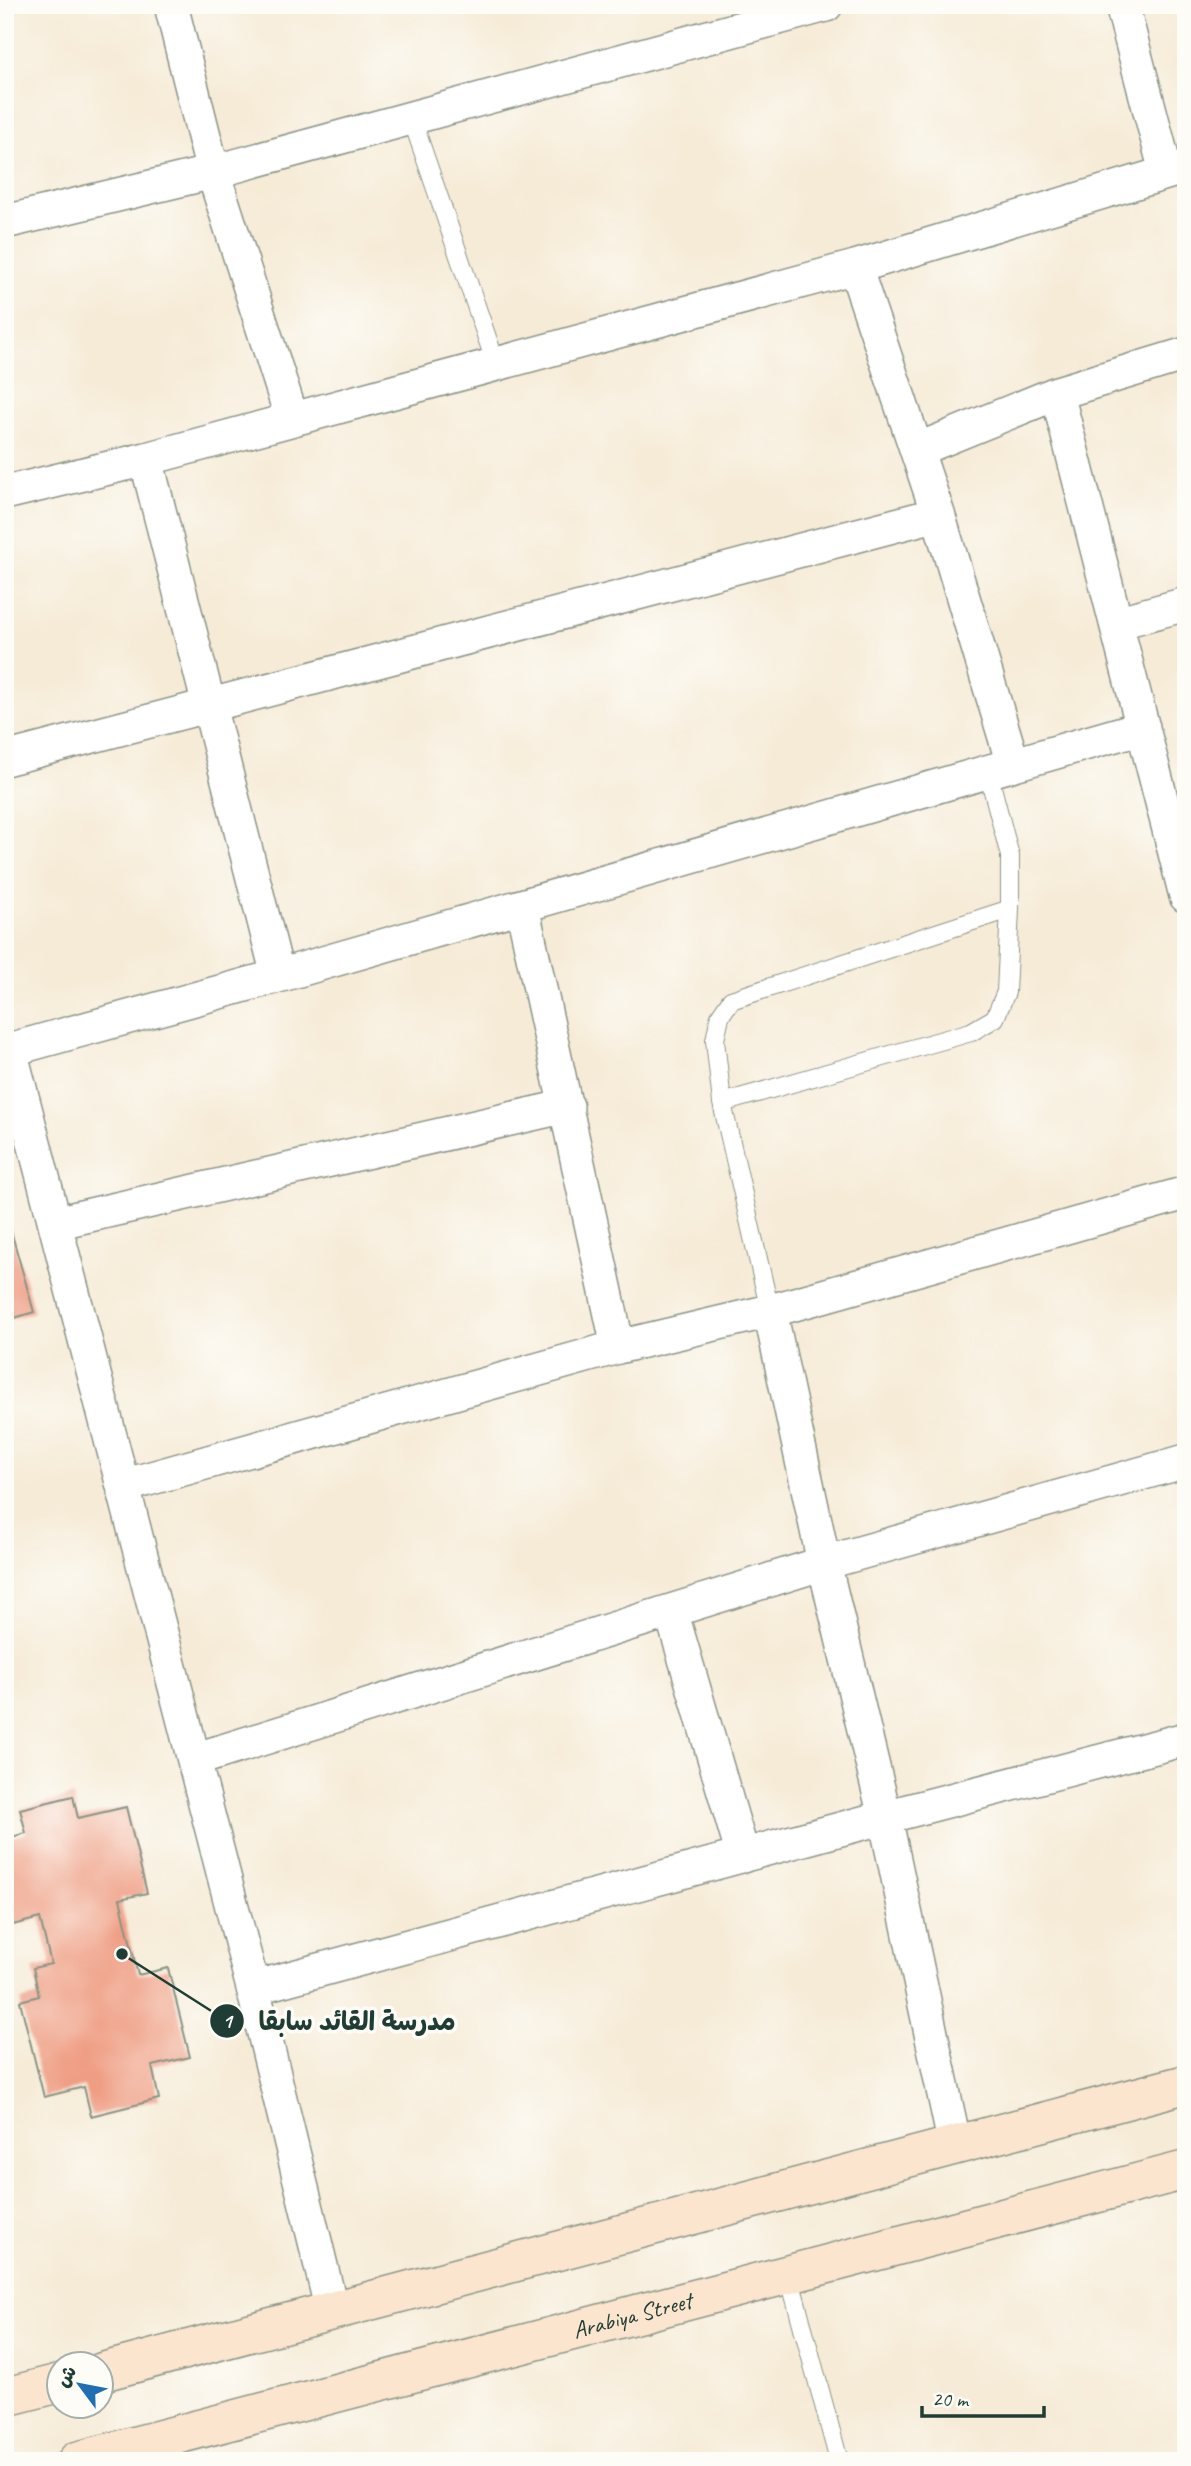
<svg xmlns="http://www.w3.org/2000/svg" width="1191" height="2466" viewBox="0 0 1191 2466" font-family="Caveat,'Playpen Sans Arabic',sans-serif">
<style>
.building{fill:#ef9d83}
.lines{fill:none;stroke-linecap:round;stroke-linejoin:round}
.lane-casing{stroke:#8a9486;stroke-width:20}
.street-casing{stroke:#8a9486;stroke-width:36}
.secondary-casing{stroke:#8a9486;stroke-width:41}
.lane{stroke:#fff;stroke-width:18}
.street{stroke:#fff;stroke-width:33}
.secondary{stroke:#fce5cf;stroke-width:38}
.labels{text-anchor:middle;stroke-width:7;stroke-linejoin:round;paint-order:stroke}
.street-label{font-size:24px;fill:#1f3d34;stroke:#fdfcf7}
.leader{fill:none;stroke:#1f3d34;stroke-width:2.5}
.callout-dot{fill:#1f3d34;stroke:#fdfcf7;stroke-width:2.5}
.mark-label{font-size:21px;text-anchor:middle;font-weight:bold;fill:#fff}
.callout-label{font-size:26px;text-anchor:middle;font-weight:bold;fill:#1f3d34;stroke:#fdfcf7;stroke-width:7;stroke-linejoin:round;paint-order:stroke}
</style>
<rect width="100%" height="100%" fill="#fdfcf7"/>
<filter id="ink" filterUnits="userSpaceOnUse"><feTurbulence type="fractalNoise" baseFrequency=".0143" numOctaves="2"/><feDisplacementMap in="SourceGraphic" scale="14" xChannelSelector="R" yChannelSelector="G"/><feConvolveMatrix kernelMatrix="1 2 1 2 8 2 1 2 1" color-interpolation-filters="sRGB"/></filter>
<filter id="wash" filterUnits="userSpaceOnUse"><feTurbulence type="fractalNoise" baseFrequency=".00686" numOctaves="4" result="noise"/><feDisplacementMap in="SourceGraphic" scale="28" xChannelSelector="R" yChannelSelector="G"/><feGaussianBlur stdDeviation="1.57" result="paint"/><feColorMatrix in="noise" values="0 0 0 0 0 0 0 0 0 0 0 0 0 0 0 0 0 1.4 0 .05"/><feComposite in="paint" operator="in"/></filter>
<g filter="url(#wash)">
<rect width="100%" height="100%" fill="#f6ebd7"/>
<g id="blocks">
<!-- building -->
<path class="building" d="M 5,1210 L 34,1312 L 5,1321 Z
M 73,1796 L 78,1818 L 126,1807 L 147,1893 L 120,1899 L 138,1975 L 168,1968 L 190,2057 L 152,2066 L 159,2099 L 91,2116 L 84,2087 L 44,2097 L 20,2001 L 39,1996 L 33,1968 L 51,1964 L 40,1918 L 5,1927 L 5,1839 L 26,1833 L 20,1809 Z"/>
</g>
</g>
<g filter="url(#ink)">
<use href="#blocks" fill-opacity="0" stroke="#8a9486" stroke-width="2"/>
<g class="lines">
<defs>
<path id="lane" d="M 412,119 L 496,364
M 722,1103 L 971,1032 L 995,1018 L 1006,992 L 1010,909
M 770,1311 L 722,1103 L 715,1040 L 720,1016 L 731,1000 L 1010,909 L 1010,856 L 988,772
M 789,2276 L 839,2461"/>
<path id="street" d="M 171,5 L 213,172 L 292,419
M 1122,5 L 1166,172
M 5,222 L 213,172 L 826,5
M 855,267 L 938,514 L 1013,764
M 1057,393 L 1186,896
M 917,450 L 1057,393 L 1186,354
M 146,459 L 278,976
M 5,493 L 146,459 L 855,267 L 1186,167
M 1116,623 L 1186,604
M 5,759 L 938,514
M 522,906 L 618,1347
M 10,1050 L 253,1988 L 332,2311
M 5,1051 L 278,976 L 1143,727
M 55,1223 L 567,1106
M 770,1311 L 824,1563 L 885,1817 L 955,2146
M 123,1486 L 618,1347 L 770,1311 L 1186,1193
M 671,1611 L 743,1856
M 194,1760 L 824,1563 L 1186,1461
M 253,1988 L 885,1817 L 1186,1739"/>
<g id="secondary">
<path d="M 102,2372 L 1186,2084"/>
<path d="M 5,2397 L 60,2383"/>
<path id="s1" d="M 77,2461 L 1186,2170"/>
</g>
</defs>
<!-- lane casing -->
<use href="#lane" class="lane-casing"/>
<!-- street casing -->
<use href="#street" class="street-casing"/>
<!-- secondary casing -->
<use href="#secondary" class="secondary-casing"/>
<!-- lane -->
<use href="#lane" class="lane"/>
<!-- street -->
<use href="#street" class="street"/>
<!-- secondary -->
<use href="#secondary" class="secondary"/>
</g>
</g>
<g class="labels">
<!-- street labels -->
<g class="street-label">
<text dy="8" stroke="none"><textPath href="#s1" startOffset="574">Arabiya Street</textPath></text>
</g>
</g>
<!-- callouts -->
<path class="leader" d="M122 1954L227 2021"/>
<g class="callout-dot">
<circle cx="122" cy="1954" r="7"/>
<circle cx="227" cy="2021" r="18"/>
</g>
<g class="mark-label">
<text x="227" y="2028">1</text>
</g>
<g class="callout-label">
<text x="357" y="2030">مدرسة القائد سابقا</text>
</g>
<!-- margin -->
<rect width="1191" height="2466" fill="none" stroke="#fdfcf7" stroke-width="28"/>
<!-- north arrow -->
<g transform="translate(80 2385) rotate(302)"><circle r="33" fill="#fdfcf7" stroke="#a4b0a9" stroke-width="2"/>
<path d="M0-5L12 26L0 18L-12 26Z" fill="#1f6fb2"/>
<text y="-10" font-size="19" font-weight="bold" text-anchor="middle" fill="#1f3d34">ش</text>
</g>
<!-- scale -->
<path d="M922 2406v10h122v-10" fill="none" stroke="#1f3d34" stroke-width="3.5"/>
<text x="932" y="2406" font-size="21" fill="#1f3d34" stroke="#fdfcf7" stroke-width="5" paint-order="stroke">20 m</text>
</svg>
